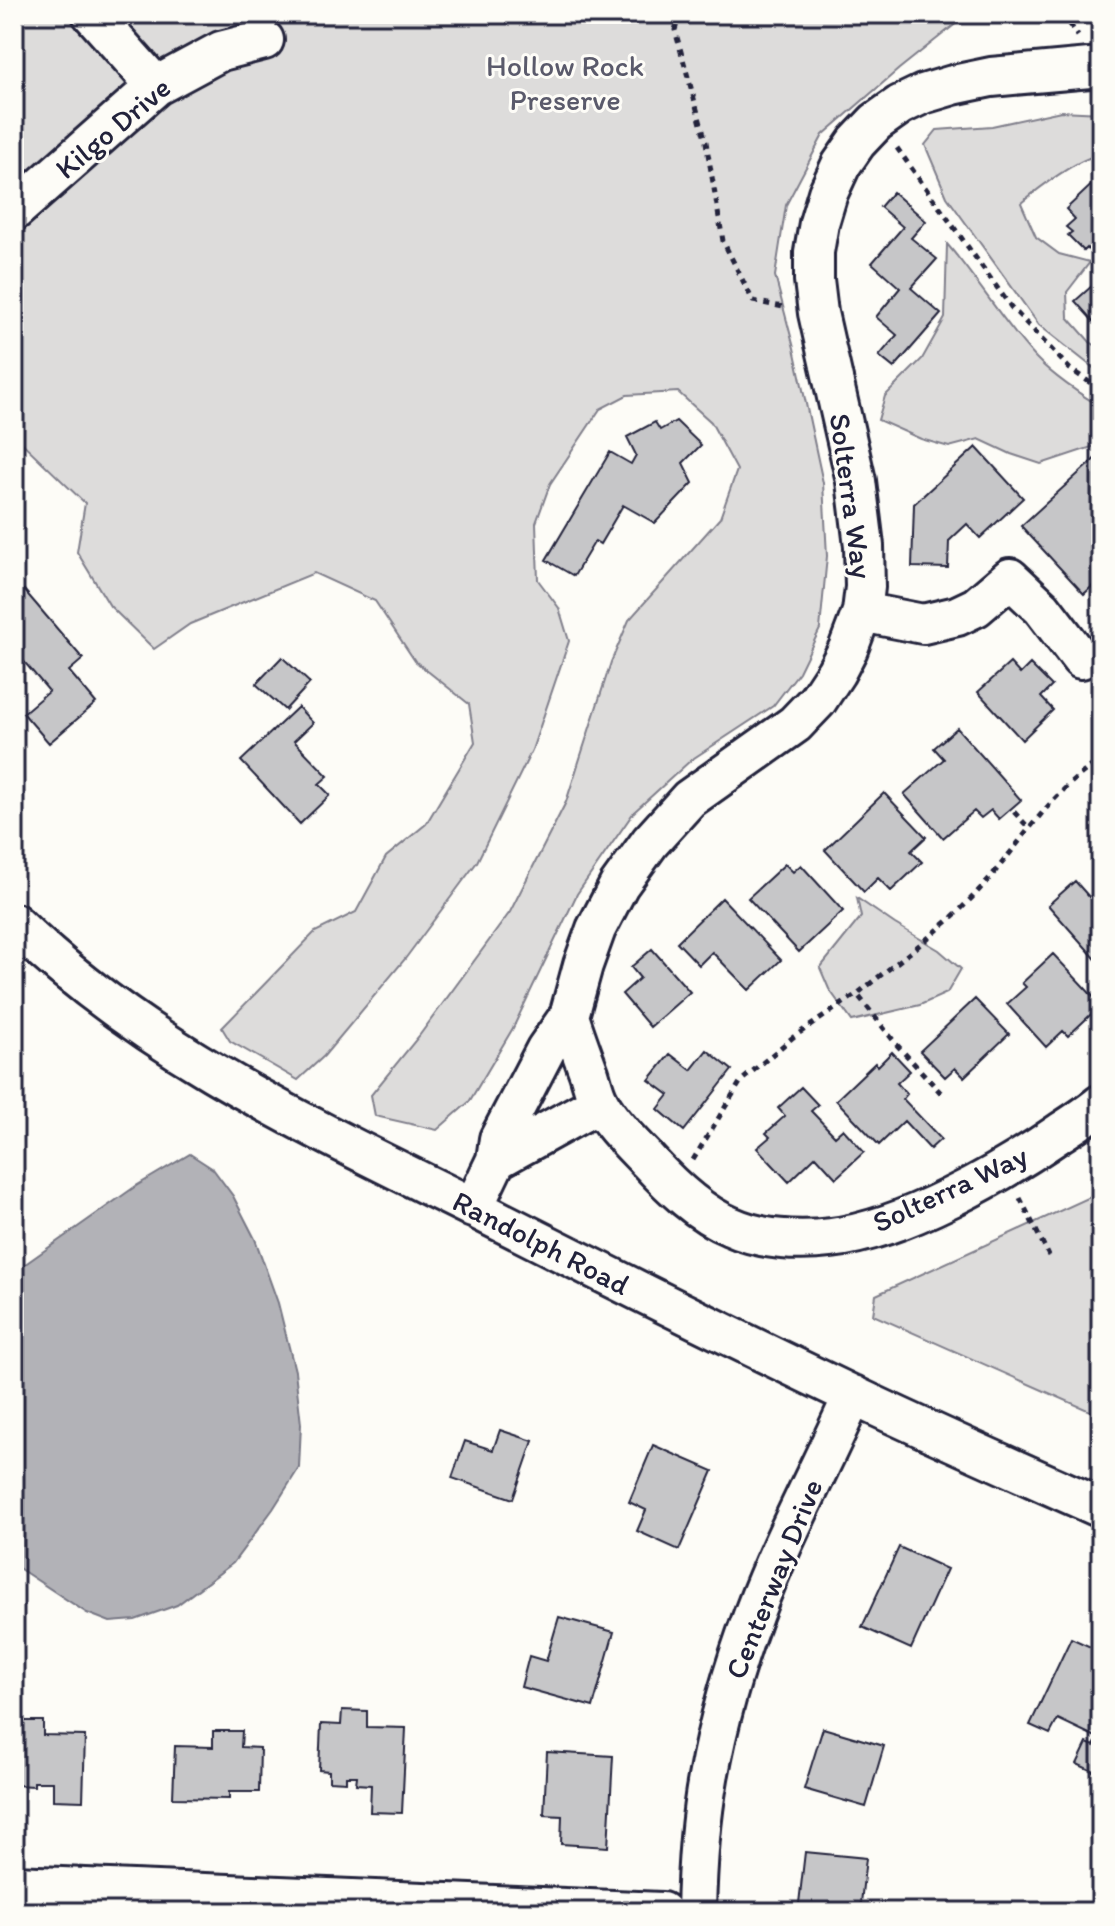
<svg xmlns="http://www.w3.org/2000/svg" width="1115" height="1926" viewBox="0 0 1115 1926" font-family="Itim,sans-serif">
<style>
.green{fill:#dddcdb;stroke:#807f8b;stroke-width:2}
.water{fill:#b2b2b7;stroke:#787885;stroke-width:2}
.building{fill:#c6c6c8;stroke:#22223b;stroke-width:2}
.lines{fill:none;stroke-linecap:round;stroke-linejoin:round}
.minor-casing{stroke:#22223b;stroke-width:44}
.path{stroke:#22223b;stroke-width:5;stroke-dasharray:6 6;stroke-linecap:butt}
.minor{stroke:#fdfcf7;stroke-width:38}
.labels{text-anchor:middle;stroke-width:6;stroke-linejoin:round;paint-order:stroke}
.park-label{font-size:30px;fill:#5a5a6b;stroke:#fdfcf7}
.street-label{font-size:30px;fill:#22223b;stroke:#fdfcf7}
</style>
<rect width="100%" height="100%" fill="#fdfcf7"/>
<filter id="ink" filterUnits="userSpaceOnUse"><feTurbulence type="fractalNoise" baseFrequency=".0125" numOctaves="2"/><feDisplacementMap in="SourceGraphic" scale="16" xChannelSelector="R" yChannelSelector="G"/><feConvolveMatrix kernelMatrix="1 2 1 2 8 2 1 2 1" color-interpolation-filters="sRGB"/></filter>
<g filter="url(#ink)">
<!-- green -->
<path class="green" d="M 14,14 L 968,14 L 899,69 L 823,135 L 786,205 L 775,276 L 794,348 L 823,483 L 827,556 L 820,629 L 799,672 L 773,706 L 691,760 L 634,812 L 577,894 L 513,1028 L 469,1102 L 437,1130 L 375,1116 L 371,1095 L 419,1036 L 510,912 L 566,802 L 611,662 L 629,620 L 720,518 L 737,470 L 711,422 L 678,392 L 627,395 L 600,409 L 550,484 L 536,523 L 538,580 L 559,608 L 569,641 L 532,750 L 477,862 L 405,959 L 324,1056 L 298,1080 L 230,1041 L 222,1028 L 315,932 L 356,912 L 386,857 L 426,824 L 475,742 L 469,704 L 415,661 L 375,601 L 314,573 L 190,624 L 154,649 L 110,606 L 77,552 L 85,503 L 18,439 L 14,431 Z
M 1061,111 L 1101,113 L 1101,154 C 1077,159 1040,187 1021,203 L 1036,237 L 1059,254 L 1090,262 L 1067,292 L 1068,317 L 1090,342 L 1101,349 L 1101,374 L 1039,325 L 947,197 L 925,145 L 937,130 L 992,126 Z
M 947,244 C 978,280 1004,324 1036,358 C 1052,375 1081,395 1101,407 L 1101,444 L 1041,464 L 1011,454 L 979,439 L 949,447 L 921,439 L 878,420 L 885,396 L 922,359 L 945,318 Z
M 857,898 L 895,924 L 939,950 L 961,969 L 947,993 L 920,1005 L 852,1021 L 829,989 L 820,968 L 861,917 Z
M 1101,1192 L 1101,1416 L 873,1315 L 876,1295 Z"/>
<!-- water -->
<path class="water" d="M 190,1154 L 213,1169 L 233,1196 L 255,1239 L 278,1303 L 295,1371 L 301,1424 L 299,1468 L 273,1509 L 233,1563 L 177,1605 L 135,1620 L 110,1622 L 87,1613 L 14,1565 L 14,1272 L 136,1186 Z"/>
<!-- building -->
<path class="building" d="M 1101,176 L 1101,245 L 1092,254 L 1087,248 L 1084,251 L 1068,235 L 1072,232 L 1066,227 L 1075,219 L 1066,209 Z
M 893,192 L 926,221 L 911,238 L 937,259 L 911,288 L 941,314 L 894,368 L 879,356 L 897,335 L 876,317 L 900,288 L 872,263 L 903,227 L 880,207 Z
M 1101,278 L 1101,330 L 1075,301 Z
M 676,421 L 701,445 L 683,463 L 693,483 L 655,523 L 623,505 L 600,544 L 595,541 L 574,576 L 546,560 L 610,452 L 631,464 L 636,455 L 627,437 L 655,422 L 660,430 Z
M 976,447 L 1023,498 L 980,538 L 967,524 L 949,541 L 948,568 L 912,567 L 914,504 Z
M 1101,453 L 1101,578 L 1084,594 L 1021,526 Z
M 24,590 L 83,659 L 69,671 L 96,703 L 49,743 L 23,713 L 49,691 L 14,650 L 14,598 Z
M 282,657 L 310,683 L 285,710 L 256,684 Z
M 1010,663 L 1020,674 L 1030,664 L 1052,686 L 1041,697 L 1053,710 L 1022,740 L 978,692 Z
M 298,707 L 313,723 L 294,741 L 328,776 L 319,784 L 330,795 L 300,824 L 241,761 Z
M 957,728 L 1021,800 L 999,819 L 991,810 L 981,818 L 974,811 L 943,838 L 904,794 L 944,759 L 934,748 Z
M 884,793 L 926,837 L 911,851 L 922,862 L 891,891 L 878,878 L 864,892 L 825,850 Z
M 785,864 L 793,872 L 801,865 L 843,911 L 799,952 L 748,898 Z
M 1075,881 L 1090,898 L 1101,888 L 1101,965 L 1048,905 Z
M 722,898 L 781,960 L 749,990 L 712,952 L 699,965 L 677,942 Z
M 652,949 L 690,992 L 650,1027 L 622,994 L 640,978 L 631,967 Z
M 1053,954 L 1101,1005 L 1068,1036 L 1063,1031 L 1046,1047 L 1007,1004 L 1026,987 L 1022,983 Z
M 975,999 L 1009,1034 L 964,1077 L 955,1068 L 945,1077 L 920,1051 Z
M 707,1050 L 732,1070 L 684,1131 L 658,1109 L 669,1095 L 649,1080 L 670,1054 L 691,1070 Z
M 892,1052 L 910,1071 L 897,1083 L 907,1094 L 903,1099 L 941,1139 L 930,1149 L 904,1121 L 879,1145 L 836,1100 L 875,1063 L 878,1066 Z
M 801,1087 L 818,1105 L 811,1111 L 835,1136 L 843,1129 L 864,1152 L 836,1178 L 816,1156 L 789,1182 L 757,1148 L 770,1137 L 766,1133 L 785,1116 L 778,1108 Z
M 500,1430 L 533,1441 L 513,1499 L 452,1478 L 465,1441 L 493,1450 Z
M 653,1445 L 713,1471 L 679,1550 L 637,1531 L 646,1510 L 629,1502 Z
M 899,1547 L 947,1569 L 911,1649 L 862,1627 Z
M 559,1617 L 614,1632 L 593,1707 L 521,1687 L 529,1656 L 546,1661 Z
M 1101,1637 L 1101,1775 L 1077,1764 L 1087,1743 L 1094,1746 L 1098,1738 L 1058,1719 L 1050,1734 L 1030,1725 L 1071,1638 L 1095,1649 Z
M 342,1710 L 367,1711 L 367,1727 L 406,1728 L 402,1813 L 370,1812 L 371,1785 L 356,1784 L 357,1776 L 346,1776 L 346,1782 L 329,1781 L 329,1771 L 319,1770 L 321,1724 L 341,1725 Z
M 14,1721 L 43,1721 L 43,1735 L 85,1736 L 83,1801 L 53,1800 L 53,1782 L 34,1782 L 34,1786 L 14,1785 Z
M 823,1728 L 884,1746 L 866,1807 L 804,1789 Z
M 213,1731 L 242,1731 L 241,1747 L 260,1748 L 259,1792 L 229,1792 L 229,1799 L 173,1798 L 175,1746 L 213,1747 Z
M 547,1752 L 613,1756 L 608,1847 L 561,1844 L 562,1816 L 544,1815 Z
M 805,1852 L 866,1858 L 860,1912 L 798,1912 Z"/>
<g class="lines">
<defs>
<path id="minor" d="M 92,14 L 156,86
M 14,211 L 156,86 L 221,51 L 264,40
M 862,612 L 923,624 L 957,616 L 976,607 L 1010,578 L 1042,608 L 1081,659
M 14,923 C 146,1052 315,1129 478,1210 C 602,1273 726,1335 852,1395 C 934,1434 1018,1471 1101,1508
M 569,1016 C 575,1035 582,1054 589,1073 C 592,1082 594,1093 599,1102 C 609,1122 633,1145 649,1162 C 672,1187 699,1213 730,1226 C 760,1240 799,1242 831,1238 C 903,1230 1002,1173 1061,1132 C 1075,1123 1089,1114 1101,1104
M 496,1160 L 599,1103
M 473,1208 L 496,1160 L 499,1139 L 546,1049 L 569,1016 L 583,965 L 596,929 L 619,885 L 650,842 L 689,799 L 795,724 L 817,701 L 836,672 L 848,649 L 862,612 L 865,587 L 864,546 L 856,481 L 818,313 L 814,280 L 814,252 L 819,223 L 828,193 L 841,165 L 857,142 L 876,122 L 900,105 L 923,94 L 953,85 L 991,77 L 1101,67
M 14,1885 L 662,1912
M 696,1912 C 697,1867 700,1822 708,1778 C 718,1722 734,1666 754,1613 C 782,1538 821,1468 853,1395"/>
</defs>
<!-- minor casing -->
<use href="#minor" class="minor-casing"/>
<!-- path -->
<path class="path" d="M 680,14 L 675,30 L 706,142 L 723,241 L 753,301 L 783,307
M 1063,14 L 1078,36
M 897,148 L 1011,307 L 1070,369 L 1101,390
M 1014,812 L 1029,828
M 941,1093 L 897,1045 L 857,994 C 899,960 943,930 979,890 C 1019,847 1049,792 1101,760
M 693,1160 L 741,1081 L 792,1038 L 857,994
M 1020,1198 L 1049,1256"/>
<!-- minor -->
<use href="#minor" class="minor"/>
</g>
</g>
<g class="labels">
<!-- park labels -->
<g class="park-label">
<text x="565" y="76">Hollow Rock<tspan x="565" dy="34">Preserve</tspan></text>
</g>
<!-- street labels -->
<g class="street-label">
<text transform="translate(113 128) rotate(-40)" y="10">Kilgo Drive</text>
<text transform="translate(851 496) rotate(82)" y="10">Solterra Way</text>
<text transform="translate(950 1189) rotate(-25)" y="10">Solterra Way</text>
<text transform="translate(541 1243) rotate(27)" y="10">Randolph Road</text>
<text transform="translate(774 1579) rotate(-68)" y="10">Centerway Drive</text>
</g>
</g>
<!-- margin -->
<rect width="1115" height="1926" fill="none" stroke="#fdfcf7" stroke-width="48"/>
<rect x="24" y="24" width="1067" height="1878" fill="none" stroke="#22223b" stroke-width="3" filter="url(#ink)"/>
</svg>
